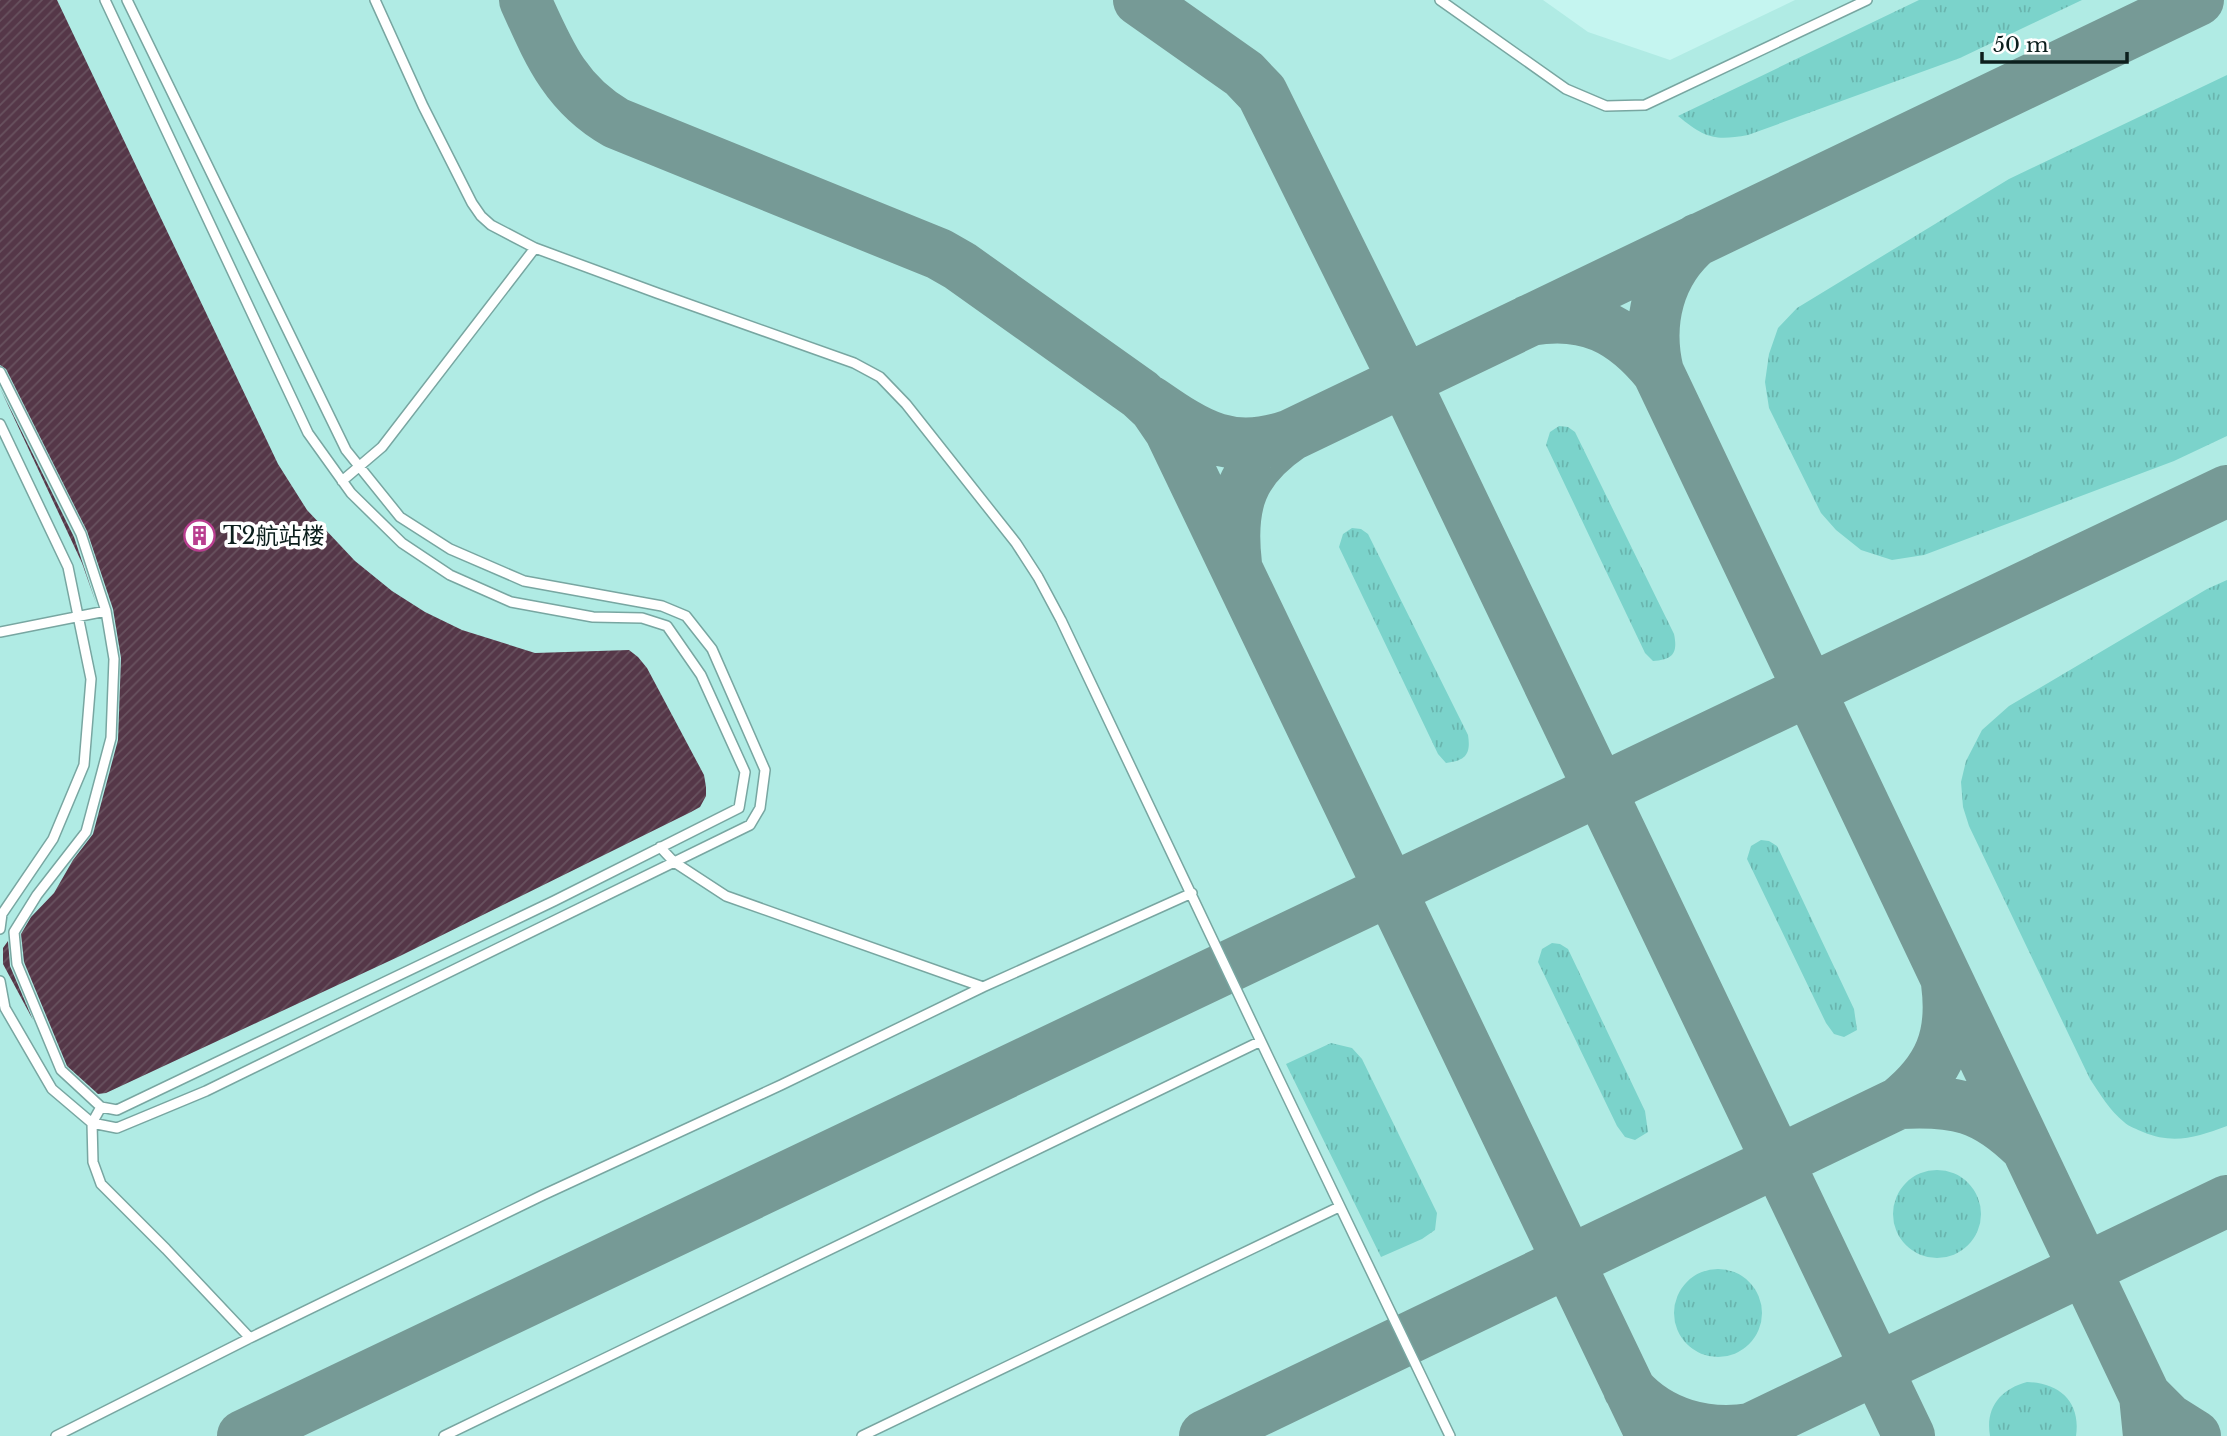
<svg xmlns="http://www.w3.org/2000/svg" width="2227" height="1436" viewBox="0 0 2227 1436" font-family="'Libre Baskerville','Noto Sans SC',serif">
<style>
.built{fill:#b0ebe4}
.grass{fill:url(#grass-tufts)}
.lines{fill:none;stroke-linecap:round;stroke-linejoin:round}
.taxiway{stroke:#769a96;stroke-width:52}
.building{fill:url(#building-hatch)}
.service-casing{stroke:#78a6a1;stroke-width:12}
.service{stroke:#fff;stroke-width:9}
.labels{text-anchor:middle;stroke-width:7;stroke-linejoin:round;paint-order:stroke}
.poi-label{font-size:23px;fill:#0c1f1d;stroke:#fff;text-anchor:start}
</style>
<defs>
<pattern id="grass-tufts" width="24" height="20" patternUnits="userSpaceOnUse" patternTransform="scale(1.75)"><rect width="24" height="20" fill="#7bd3cb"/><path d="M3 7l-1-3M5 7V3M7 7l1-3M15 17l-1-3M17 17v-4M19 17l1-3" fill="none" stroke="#69b5ae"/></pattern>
<pattern id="building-hatch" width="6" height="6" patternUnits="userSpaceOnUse" patternTransform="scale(1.75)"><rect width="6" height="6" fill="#553748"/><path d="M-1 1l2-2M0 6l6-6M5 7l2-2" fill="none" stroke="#68525f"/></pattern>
</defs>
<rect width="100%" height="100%" fill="#c5f5f0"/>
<!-- built -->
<path class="built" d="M 0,0 L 1543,0 L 1588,32 L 1670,60 L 1795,0 L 2227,0 L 2227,1436 L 0,1436 Z"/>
<!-- grass -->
<path class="grass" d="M 1919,0 L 2082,0 L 1960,58 L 1748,135 C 1714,141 1705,138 1678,116 Z
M 2227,75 L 2227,436 L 2174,461 L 1924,555 L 1892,560 L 1861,550 L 1836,530 L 1821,513 L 1769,408 L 1765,382 L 1769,354 L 1778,328 L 1797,308 L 2009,179 Z
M 1559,426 L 1568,427 L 1575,432 L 1674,634 C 1678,653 1673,660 1653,661 L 1645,653 L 1546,445 L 1550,432 Z
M 1352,528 L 1361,529 L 1368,534 L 1468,735 C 1471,754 1466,761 1446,763 L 1438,754 L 1339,547 L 1343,534 Z
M 2227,580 L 2227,1126 C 2197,1137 2174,1145 2143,1132 C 2137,1129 2129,1127 2124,1122 C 2110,1111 2100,1094 2090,1079 L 1969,826 L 1963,807 L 1961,782 L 1966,761 L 1982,730 L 2009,706 L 2207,589 Z
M 1761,840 L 1769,841 L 1777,846 L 1854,1009 L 1857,1030 L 1844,1037 L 1834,1034 L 1826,1023 L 1747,859 L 1751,846 Z
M 1552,943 L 1560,944 L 1568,949 L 1645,1111 L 1648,1132 L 1635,1140 L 1625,1137 L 1617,1126 L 1538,962 L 1542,949 Z
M 1331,1043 L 1352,1048 L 1362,1059 L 1437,1213 L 1435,1230 L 1422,1239 L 1381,1257 L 1286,1064 Z
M1893 1214a44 44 0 1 1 88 0a44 44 0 1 1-88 0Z
M1674 1313a44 44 0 1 1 88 0a44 44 0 1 1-88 0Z
M 2027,1382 C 2060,1383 2081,1402 2076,1436 L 1990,1436 C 1985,1407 2001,1389 2027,1382 Z"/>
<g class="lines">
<!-- taxiway -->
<path class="taxiway" d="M 525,0 C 548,51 565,94 616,123 L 939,254 L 960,266 L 1140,394 L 1155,408 L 1170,430 L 1652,1436
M 1139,0 L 1244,74 L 1262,93 L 1404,380 L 1909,1436
M 1530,320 C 1586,310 1623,329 1658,372 C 1646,323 1658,272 1698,239
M 1658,372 L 2145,1396
M 1151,402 C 1200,436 1231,456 1291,435
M 1236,564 C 1229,504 1241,469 1291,435 L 2198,0
M 1947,983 C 1954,1036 1940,1070 1899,1103 C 1956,1100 1984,1106 2025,1146
M 1629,1389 C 1660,1424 1706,1436 1751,1429
M 243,1436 L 2227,491
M 1205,1436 L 1899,1103
M 1736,1436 L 2227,1201
M 2149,1436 L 2145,1396 L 2168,1419 L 2195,1436"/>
</g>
<!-- building -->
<path class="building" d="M 0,0 L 57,0 L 278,464 L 307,510 L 355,561 L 392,591 L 425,612 L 462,630 L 535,653 L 629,650 L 638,657 L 647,668 L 704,775 L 706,787 L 706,796 L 700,807 L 691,812 L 400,956 L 106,1093 L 98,1094 L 67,1066 L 24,962 L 21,934 L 31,917 L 54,893 L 73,860 L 93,834 L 118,740 L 121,658 L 113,609 L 87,531 L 6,369 L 0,365 Z
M 0,388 L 74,537 L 97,606 L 82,563 Z
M 8,941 L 10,966 L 33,1020 L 3,964 L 3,948 Z"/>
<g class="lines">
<defs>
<path id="service" d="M 375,0 L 423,106 L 472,203 L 481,216 L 491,225 L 535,248 L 657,293 L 854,363 L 880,377 L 906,404 L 1016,543 L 1038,577 L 1061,620 C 1191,892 1318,1165 1450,1436
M 1440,0 L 1566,89 L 1606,106 L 1645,105 L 1867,0
M 0,372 L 81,534 L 106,611 L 114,659 L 111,738 L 86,832 L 37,895 L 14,932 L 17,964 L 61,1070 L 101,1107 L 117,1110 L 554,901 L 739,808 L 745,772 L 701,675 L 667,626 L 642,618 L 593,617 L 511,602 L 450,575 L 402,543 L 351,493 L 308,433 L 105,0
M 0,424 L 68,567 L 91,679 L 84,765 L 53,839 L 2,914 L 0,929
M 342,481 L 382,447 L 535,248
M 0,632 L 106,611
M 660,847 L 674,862 L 726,896 L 983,987
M 0,981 L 5,1008 L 52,1089 L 92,1123 L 117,1128 L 206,1091 L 750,825 L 760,808 L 765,770 L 712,649 L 686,616 L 662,606 L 524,581 L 450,549 L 400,517 L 346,450 L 127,0
M 101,1107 L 92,1123 L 93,1162 L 101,1184 L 166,1249 L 250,1338
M 56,1436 L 250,1338 L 543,1195 L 781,1085 L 983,987 L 1192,893
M 444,1436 L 1259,1042
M 862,1436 L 1339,1207"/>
</defs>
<!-- service casing -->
<use href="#service" class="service-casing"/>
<!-- service -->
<use href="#service" class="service"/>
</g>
<!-- icons -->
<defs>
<symbol id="building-ring" viewBox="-11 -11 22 22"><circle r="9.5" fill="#fff" stroke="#b93e8f" stroke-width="1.5"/><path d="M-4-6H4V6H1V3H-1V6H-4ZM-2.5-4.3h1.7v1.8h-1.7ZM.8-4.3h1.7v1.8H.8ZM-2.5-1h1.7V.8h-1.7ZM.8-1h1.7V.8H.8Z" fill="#b93e8f"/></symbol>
</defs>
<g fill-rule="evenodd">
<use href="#building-ring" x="182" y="518" width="35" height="35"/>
</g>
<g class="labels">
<!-- poi labels -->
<g class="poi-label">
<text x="223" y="544">T2航站楼</text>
</g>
</g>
<!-- scale -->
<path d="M1982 52v10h145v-10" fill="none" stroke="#0c1f1d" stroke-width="3.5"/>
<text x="1993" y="52" font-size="21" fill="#0c1f1d" stroke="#ffffff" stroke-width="5" paint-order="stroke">50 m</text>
</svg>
